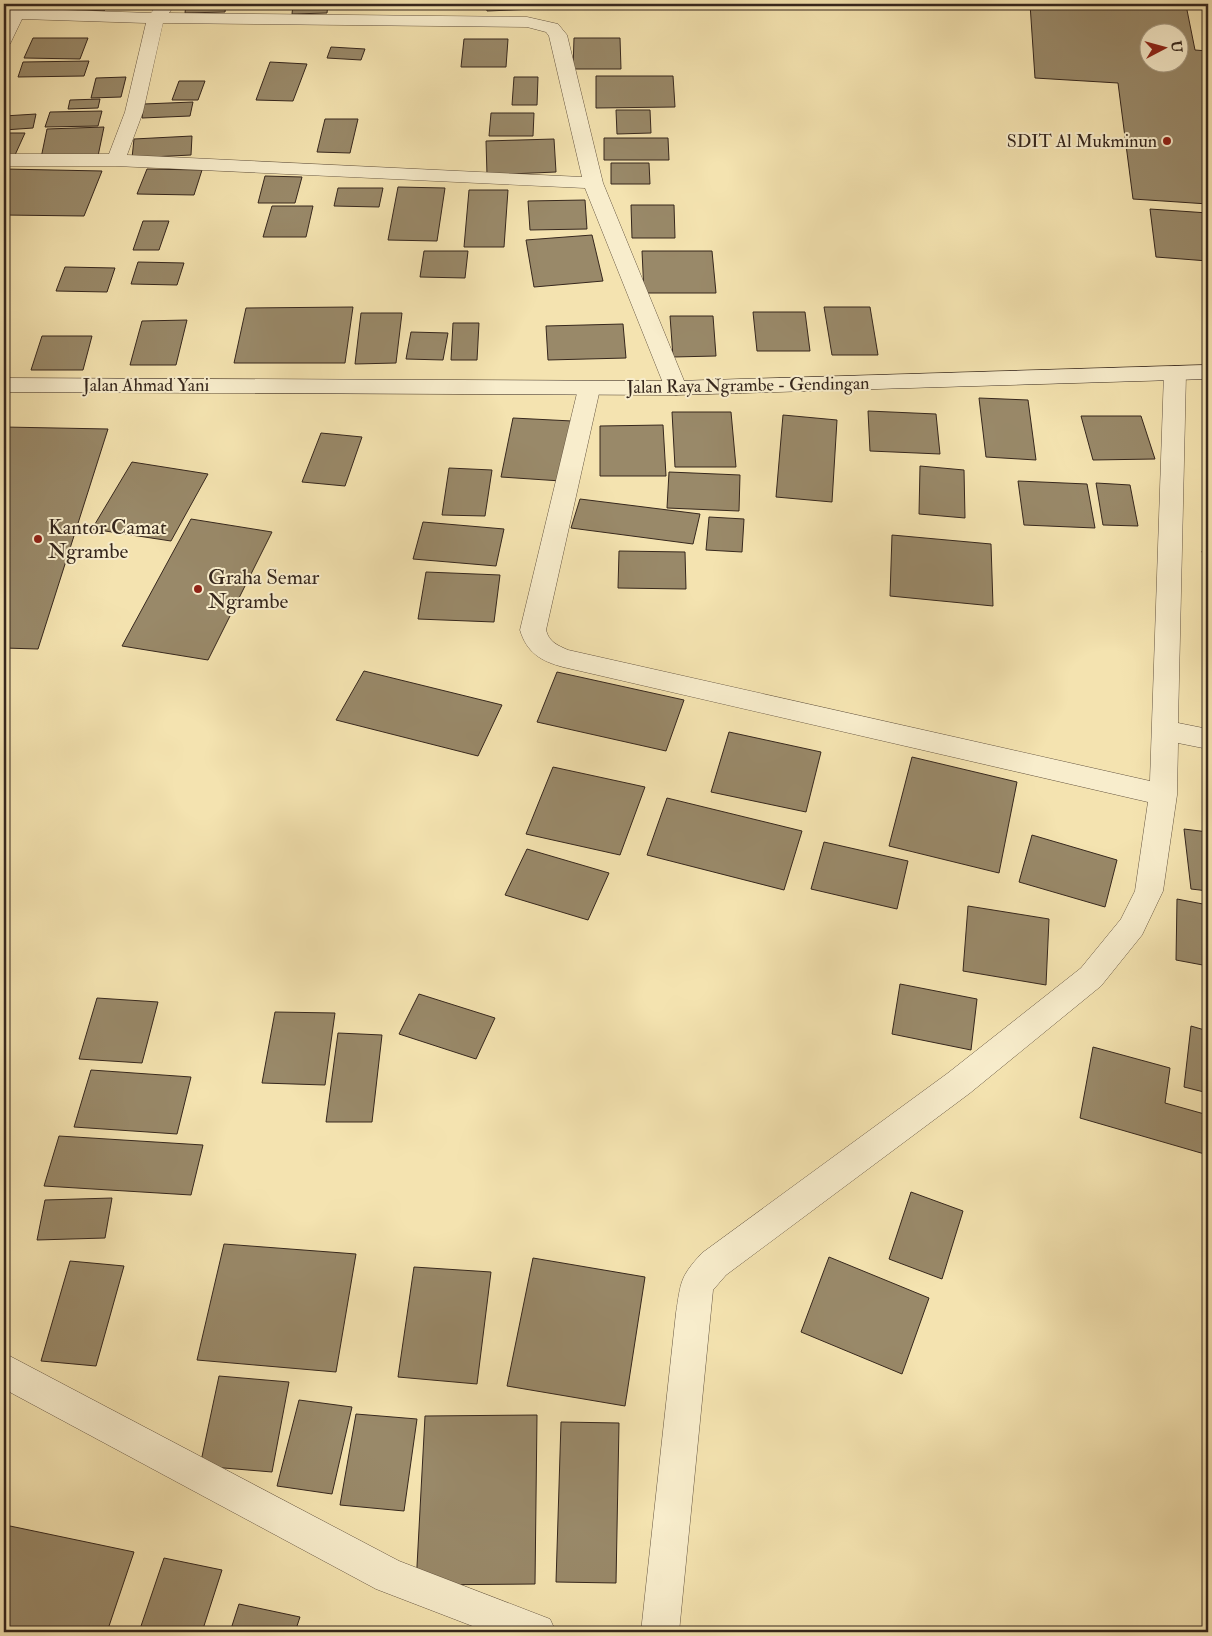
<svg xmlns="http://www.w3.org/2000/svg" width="1212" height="1636" viewBox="0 0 1212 1636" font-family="'IM FELL Double Pica',serif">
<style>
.building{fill:#998969;stroke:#36271d;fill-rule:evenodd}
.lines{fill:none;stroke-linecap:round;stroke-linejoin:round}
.minor-casing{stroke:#665642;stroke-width:1}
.secondary-casing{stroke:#36271d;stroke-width:1}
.minor{fill:#f8edcc;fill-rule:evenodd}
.secondary{fill:#f8edcc;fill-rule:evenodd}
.poi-dot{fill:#8f2418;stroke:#f8edcc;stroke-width:2}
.labels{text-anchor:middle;stroke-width:4;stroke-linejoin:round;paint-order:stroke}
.far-poi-label{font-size:18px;fill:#36271d;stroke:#f8edcc;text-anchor:end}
.far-street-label{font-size:18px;fill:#36271d;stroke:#f8edcc}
.poi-label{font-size:21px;fill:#36271d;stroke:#f8edcc;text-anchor:start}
</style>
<rect width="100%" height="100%" fill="#f4e3b0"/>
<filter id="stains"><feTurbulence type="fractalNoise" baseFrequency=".004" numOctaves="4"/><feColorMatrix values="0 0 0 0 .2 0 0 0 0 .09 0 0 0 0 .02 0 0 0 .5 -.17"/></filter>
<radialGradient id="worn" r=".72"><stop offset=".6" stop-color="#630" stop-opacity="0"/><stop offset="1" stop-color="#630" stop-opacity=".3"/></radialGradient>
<!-- building -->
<path class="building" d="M 74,4 L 108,4 L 104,11 L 71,9 Z
M 115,4 L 157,4 L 155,7 L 114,6 Z
M 186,4 L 226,4 L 225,12 L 185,13 Z
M 293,4 L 328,4 L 327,13 L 292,14 Z
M 486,4 L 536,4 L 536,9 L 487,11 Z
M 1030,4 L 1186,5 L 1195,50 L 1208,51 L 1208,204 L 1133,199 L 1118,83 L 1035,78 ZM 1150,32 L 1180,32 L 1180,62 L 1150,62 Z
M 33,38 L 88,38 L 80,59 L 24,58 Z
M 574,38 L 620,38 L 621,69 L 573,69 Z
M 464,39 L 508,39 L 506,67 L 461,67 Z
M 331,47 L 365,49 L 361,60 L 327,58 Z
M 89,61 L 84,76 L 18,77 L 23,62 Z
M 270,62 L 307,64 L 293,101 L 256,100 Z
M 596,76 L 673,76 L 675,107 L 596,108 Z
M 126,77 L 121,97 L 91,98 L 96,78 Z
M 514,77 L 538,77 L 537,105 L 512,105 Z
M 179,81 L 205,81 L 198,100 L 172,100 Z
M 100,99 L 98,108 L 68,109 L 70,100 Z
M 193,102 L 190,116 L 142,118 L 144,104 Z
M 616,110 L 650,110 L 651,133 L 617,134 Z
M 102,111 L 98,126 L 45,127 L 50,112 Z
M 491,113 L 534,113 L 533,136 L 489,136 Z
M 36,114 L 33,128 L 4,130 L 4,116 Z
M 325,119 L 358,119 L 350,153 L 317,152 Z
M 104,127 L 98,156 L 41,158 L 47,129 Z
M 4,133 L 25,133 L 15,155 L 4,155 Z
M 192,136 L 191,155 L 132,158 L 134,139 Z
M 604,138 L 668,138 L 669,160 L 604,160 Z
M 554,139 L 556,172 L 487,175 L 486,141 Z
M 611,163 L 649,163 L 650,184 L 611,184 Z
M 4,169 L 102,171 L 84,216 L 4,215 Z
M 147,169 L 202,170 L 194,195 L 137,194 Z
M 265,176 L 302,177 L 295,203 L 258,203 Z
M 398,187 L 445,188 L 437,241 L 388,240 Z
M 338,188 L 383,188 L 379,207 L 334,206 Z
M 469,190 L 508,190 L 504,247 L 464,247 Z
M 585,200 L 587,229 L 530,230 L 528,201 Z
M 631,205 L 674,205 L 675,238 L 632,238 Z
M 272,206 L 313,206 L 306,237 L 263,237 Z
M 1150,209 L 1208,213 L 1208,261 L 1156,257 Z
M 143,221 L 169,221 L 159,250 L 133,250 Z
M 592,235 L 603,281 L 534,287 L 526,240 Z
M 424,251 L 468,251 L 465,278 L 420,277 Z
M 642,251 L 712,251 L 716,293 L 644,293 Z
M 138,262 L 184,263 L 177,285 L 131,284 Z
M 65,267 L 115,268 L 107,292 L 56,291 Z
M 353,307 L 345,363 L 234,363 L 246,308 Z
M 824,307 L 870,307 L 878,355 L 832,355 Z
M 753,312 L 805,312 L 810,351 L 757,351 Z
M 361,313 L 402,313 L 396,363 L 355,364 Z
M 670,316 L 713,316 L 716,356 L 673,357 Z
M 187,320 L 176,365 L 130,365 L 142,321 Z
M 453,323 L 479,323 L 477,360 L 451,360 Z
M 623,324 L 626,358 L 548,360 L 546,326 Z
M 411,332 L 448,333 L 443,360 L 406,359 Z
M 42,336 L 92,336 L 83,370 L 31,370 Z
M 979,398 L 1028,400 L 1036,460 L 986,457 Z
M 868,411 L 936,414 L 940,454 L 870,451 Z
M 672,412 L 731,412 L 736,467 L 675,467 Z
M 783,415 L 837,420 L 832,502 L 776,497 Z
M 1081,416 L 1141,416 L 1155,459 L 1093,460 Z
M 513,418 L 572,421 L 561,481 L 501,477 Z
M 663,425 L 666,476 L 600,476 L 600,426 Z
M 4,427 L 108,429 L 38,649 L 4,648 Z
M 321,433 L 362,437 L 345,486 L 302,482 Z
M 132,462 L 208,474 L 171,541 L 92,529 Z
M 920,466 L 964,470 L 965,518 L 919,514 Z
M 449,468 L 492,470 L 485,516 L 442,515 Z
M 669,472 L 740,475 L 739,511 L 667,508 Z
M 1018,481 L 1087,484 L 1095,528 L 1024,525 Z
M 1096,483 L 1130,485 L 1138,526 L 1103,525 Z
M 580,499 L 700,514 L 693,544 L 571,528 Z
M 709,517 L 744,519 L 742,552 L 706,550 Z
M 191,519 L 272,532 L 208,660 L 122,646 Z
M 423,522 L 504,529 L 496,566 L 413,559 Z
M 892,535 L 991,544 L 993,606 L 890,596 Z
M 619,551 L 685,552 L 686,589 L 618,588 Z
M 1202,551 L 1208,551 L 1208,571 L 1207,571 Z
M 426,572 L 500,575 L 494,622 L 418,619 Z
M 364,671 L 502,705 L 478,756 L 336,720 Z
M 557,672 L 684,700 L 666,751 L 537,722 Z
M 729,732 L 821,752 L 806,812 L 711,792 Z
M 912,757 L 1017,782 L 999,873 L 889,846 Z
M 553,767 L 645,787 L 620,855 L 526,834 Z
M 667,798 L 802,831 L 784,890 L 647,855 Z
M 1184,829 L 1208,832 L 1208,891 L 1191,889 Z
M 1032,835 L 1117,860 L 1105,907 L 1019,882 Z
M 824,842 L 908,861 L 897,909 L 811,889 Z
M 527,849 L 609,873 L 588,920 L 505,895 Z
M 1177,899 L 1208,905 L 1208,966 L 1176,960 Z
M 968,906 L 1049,919 L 1046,985 L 963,971 Z
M 900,984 L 977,999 L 971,1050 L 892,1034 Z
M 419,994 L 495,1018 L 476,1059 L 399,1034 Z
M 97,998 L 158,1002 L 142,1063 L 79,1059 Z
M 275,1012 L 335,1013 L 325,1085 L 262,1083 Z
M 1191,1026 L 1208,1031 L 1208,1093 L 1184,1087 Z
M 338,1033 L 382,1035 L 372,1122 L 326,1122 Z
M 1093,1047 L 1170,1068 L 1165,1103 L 1208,1115 L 1208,1155 L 1080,1118 Z
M 91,1070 L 191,1077 L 177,1134 L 74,1127 Z
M 59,1136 L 203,1145 L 191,1195 L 44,1186 Z
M 911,1192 L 963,1211 L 942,1279 L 889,1259 Z
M 112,1198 L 105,1238 L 37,1240 L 45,1200 Z
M 224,1244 L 356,1254 L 336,1372 L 197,1360 Z
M 829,1257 L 929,1298 L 902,1374 L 801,1332 Z
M 533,1258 L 645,1277 L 625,1406 L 507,1386 Z
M 70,1261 L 124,1266 L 96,1366 L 41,1361 Z
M 414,1267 L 491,1272 L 477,1384 L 398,1377 Z
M 219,1376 L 289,1382 L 272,1472 L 200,1466 Z
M 299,1400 L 352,1407 L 332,1494 L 277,1486 Z
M 356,1414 L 417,1419 L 404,1511 L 340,1505 Z
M 537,1415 L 535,1584 L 416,1585 L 425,1416 Z
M 561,1422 L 619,1423 L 616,1583 L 556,1582 Z
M 10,1526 L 134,1552 L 107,1632 L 4,1632 L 4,1541 Z
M 164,1558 L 222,1570 L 202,1632 L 139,1632 Z
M 239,1604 L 300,1617 L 295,1632 L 230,1632 Z"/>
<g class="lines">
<defs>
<path id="minor" d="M 158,4 L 175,4 L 169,13 L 527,17 L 558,24 L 567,35 L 603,183 L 687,388 L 684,393 L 676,395 L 668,393 L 665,388 L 585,188 L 116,166 L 4,166 L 4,154 L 109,154 L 125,112 L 146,23 L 22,19 L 10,44 L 4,45 L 5,18 L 4,18 L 4,8 L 151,13 ZM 163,23 L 527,27 L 546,32 L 549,36 L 582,177 L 127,155 L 143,112 Z
M 1175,366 L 1183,368 L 1186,373 L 1178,723 L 1208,729 L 1208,749 L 1178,743 L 1177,795 L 1163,891 L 1142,935 L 1101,986 L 970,1093 L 726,1275 L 713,1290 L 679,1632 L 641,1632 L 676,1313 C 681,1281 680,1277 702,1253 L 948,1073 L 1081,968 L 1121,919 L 1135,891 L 1148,802 L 563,667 C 541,661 527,653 520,630 L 578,389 L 581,384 L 589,382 L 597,384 L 600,389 L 546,630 C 549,642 557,645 568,650 L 1150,781 L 1164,373 L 1167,368 Z
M 4,1353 L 399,1561 L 550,1619 L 556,1632 L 488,1632 L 376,1589 L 4,1389 Z"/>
<path id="secondary" d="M 1208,365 L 1208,379 L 676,395 L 4,392 L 4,378 L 676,381 Z"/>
</defs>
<!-- minor casing -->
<use href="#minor" class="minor-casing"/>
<!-- secondary casing -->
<use href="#secondary" class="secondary-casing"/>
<!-- minor -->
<use href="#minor" class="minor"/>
<!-- secondary -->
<use href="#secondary" class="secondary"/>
</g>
<!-- markers -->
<g class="poi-dot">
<circle cx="1167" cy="141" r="5"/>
<circle cx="38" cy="539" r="5"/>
<circle cx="198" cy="589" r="5"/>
</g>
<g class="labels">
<!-- far-poi labels -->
<g class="far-poi-label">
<text x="1157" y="147">SDIT Al Mukminun</text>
</g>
<!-- far-street labels -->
<g class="far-street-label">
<text x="146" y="391">Jalan Ahmad Yani</text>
<text transform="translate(748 385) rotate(-1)" y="6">Jalan Raya Ngrambe - Gendingan</text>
</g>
<!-- poi labels -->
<g class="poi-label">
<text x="48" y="534">Kantor Camat<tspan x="48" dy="24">Ngrambe</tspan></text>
<text x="208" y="584">Graha Semar<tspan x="208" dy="24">Ngrambe</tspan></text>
</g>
</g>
<!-- margin -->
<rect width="1212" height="1636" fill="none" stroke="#f4e3b0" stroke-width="20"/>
<rect x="5" y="5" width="1202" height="1626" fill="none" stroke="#36271d" stroke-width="2.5"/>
<rect x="10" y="10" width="1192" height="1616" fill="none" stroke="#36271d"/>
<!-- north arrow -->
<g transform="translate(1164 48) rotate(84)"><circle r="24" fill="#f8edcc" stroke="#aa9e86"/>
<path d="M0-4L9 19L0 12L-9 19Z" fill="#8f2418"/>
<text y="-8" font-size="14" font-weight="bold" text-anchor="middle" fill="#36271d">U</text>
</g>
<rect width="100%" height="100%" filter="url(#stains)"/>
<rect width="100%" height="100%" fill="url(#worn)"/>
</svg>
